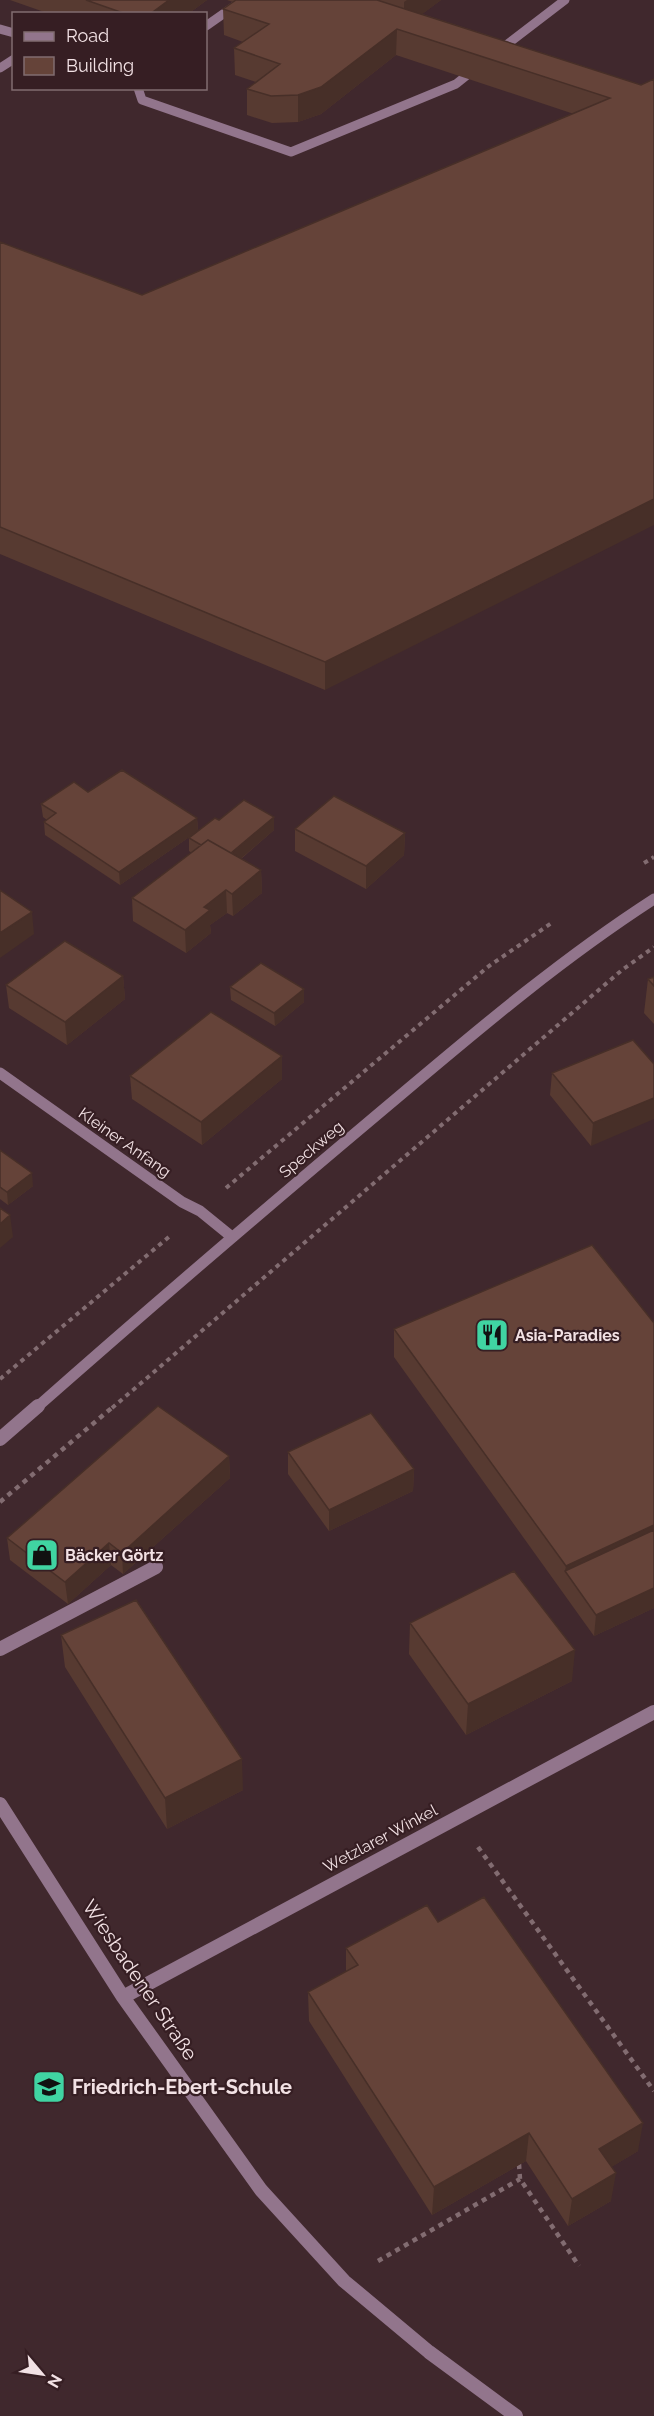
<svg xmlns="http://www.w3.org/2000/svg" width="654" height="2416" viewBox="0 0 654 2416" font-family="Raleway,sans-serif">
<style>
.lines{fill:none;stroke-linecap:round;stroke-linejoin:round}
.path-far1{stroke:#826c71;stroke-width:4;stroke-dasharray:4.5 4.5;stroke-linecap:butt}
.path{stroke:#826c71;stroke-width:4.5;stroke-dasharray:5 5;stroke-linecap:butt}
.service-far1{stroke:#92758c;stroke-width:9}
.service{stroke:#92758c;stroke-width:14}
.minor-far1{stroke:#92758c;stroke-width:11}
.minor{stroke:#92758c;stroke-width:14}
.wall{fill:#573a31}
.shaded-wall{fill:#472f28}
.building{fill:#654339;stroke:#472f28;stroke-width:1.5}
.labels{text-anchor:middle;stroke-width:4.5;stroke-linejoin:round;paint-order:stroke}
.street-label{font-size:16px;fill:#f2e1e4;stroke:#361e23}
.poi-label{font-size:16px;font-weight:bold;fill:#f2e1e4;stroke:#361e23;text-anchor:start}
.near-street-label{font-size:20px;fill:#f2e1e4;stroke:#361e23}
.near-poi-label{font-size:20px;font-weight:bold;fill:#f2e1e4;stroke:#361e23;text-anchor:start}
</style>
<rect width="100%" height="100%" fill="#40282d"/>
<g class="lines">
<!-- path-far1 -->
<path class="path-far1" d="M 644,863 L 654,857
M 226,1188 L 489,966 L 553,922
M 0,1379 L 170,1236
M 112,1408 L 622,970 L 654,947"/>
<!-- path -->
<path class="path" d="M 0,1502 L 114,1406
M 478,1847 L 654,2091
M 519,2164 L 520,2179 L 579,2266
M 378,2261 L 520,2179"/>
<!-- service-far1 -->
<path class="service-far1" d="M 206,26 L 243,0
M 0,29 L 14,33
M 497,52 L 565,0
M 0,68 L 14,59
M 138,88 L 142,100 L 291,152 L 456,84 L 476,68"/>
<!-- service -->
<path class="service" d="M 0,1649 L 156,1567"/>
<!-- minor-far1 -->
<path class="minor-far1" d="M 0,1073 L 182,1202 L 200,1211 L 232,1237
M 36,1408 C 147,1310 259,1214 372,1119 C 465,1041 552,965 654,899"/>
<!-- minor -->
<path class="minor" d="M 0,1439 L 38,1406
M 0,1804 L 123,1997 L 261,2190 L 344,2281 L 429,2352 L 516,2416
M 123,1997 L 654,1712"/>
</g>
<!-- wall -->
<path class="wall" d="M 10,0 L 207,0 L 188,14 L 50,14 Z
M 227,0 L 441,0 L 422,14 L 641,85 L 325,690 L 0,554 L 0,242 L 142,295 L 574,114 L 396,55 L 321,114 L 298,122 L 272,123 L 247,115 L 247,89 L 256,82 L 235,75 L 234,48 L 243,42 L 224,35 L 223,9 L 233,2 Z
M 88,792 L 197,818 L 198,831 L 120,885 L 45,835 L 44,822 L 47,820 L 43,817 L 41,804 Z
M 274,817 L 274,830 L 241,859 L 261,870 L 262,893 L 233,916 L 227,913 L 210,925 L 211,933 L 186,953 L 133,921 L 132,898 L 192,853 L 189,851 L 189,838 L 219,820 Z
M 295,829 L 405,833 L 404,855 L 366,889 L 295,851 Z
M 123,976 L 125,999 L 67,1045 L 9,1008 L 6,985 Z
M 654,977 L 654,1024 L 644,1013 L 648,979 Z
M 230,987 L 304,1002 L 275,1026 L 231,1000 Z
M 654,1064 L 591,1146 L 550,1095 L 552,1073 Z
M 130,1076 L 282,1079 L 202,1145 L 132,1099 Z
M 0,1150 L 33,1186 L 8,1205 L 0,1199 Z
M 654,1323 L 654,1608 L 594,1636 L 394,1357 L 394,1329 Z
M 288,1452 L 414,1469 L 413,1491 L 329,1531 L 288,1474 Z
M 229,1456 L 230,1478 L 123,1574 L 111,1565 L 68,1604 L 10,1560 L 7,1538 Z
M 410,1623 L 572,1681 L 466,1735 L 409,1654 Z
M 61,1635 L 243,1790 L 167,1829 L 65,1667 Z
M 346,1948 L 638,2151 L 611,2167 L 611,2201 L 568,2226 L 526,2161 L 432,2215 L 309,2021 L 308,1992 L 346,1972 Z"/>
<!-- shaded-wall -->
<path class="shaded-wall" d="M 169,0 L 207,0 L 188,14 L 150,14 Z
M 407,0 L 441,0 L 404,28 L 404,2 Z
M 397,29 L 396,55 L 321,114 L 298,122 L 298,95 Z
M 654,499 L 654,525 L 325,690 L 325,662 Z
M 274,817 L 274,830 L 225,872 L 225,859 Z
M 197,818 L 198,831 L 120,885 L 119,872 Z
M 405,833 L 404,855 L 366,889 L 366,866 Z
M 261,870 L 262,893 L 233,916 L 232,894 Z
M 226,890 L 227,913 L 210,925 L 211,933 L 186,953 L 185,930 L 204,907 Z
M 32,912 L 34,934 L 0,958 L 0,933 Z
M 123,976 L 125,999 L 67,1045 L 65,1022 Z
M 304,989 L 304,1002 L 275,1026 L 274,1013 Z
M 282,1056 L 282,1079 L 202,1145 L 201,1122 Z
M 654,1098 L 654,1119 L 591,1146 L 593,1123 Z
M 32,1173 L 33,1186 L 8,1205 L 7,1192 Z
M 10,1215 L 13,1237 L 0,1248 L 0,1224 Z
M 229,1456 L 230,1478 L 123,1574 L 122,1553 Z
M 414,1469 L 413,1491 L 329,1531 L 329,1510 Z
M 654,1525 L 654,1551 L 565,1571 L 566,1566 Z
M 109,1543 L 111,1565 L 68,1604 L 65,1582 Z
M 654,1588 L 654,1608 L 594,1636 L 596,1615 Z
M 575,1650 L 572,1681 L 466,1735 L 468,1704 Z
M 242,1759 L 243,1790 L 167,1829 L 165,1798 Z
M 643,2123 L 638,2151 L 595,2177 L 599,2149 Z
M 529,2133 L 526,2161 L 432,2215 L 434,2187 Z
M 616,2173 L 611,2201 L 568,2226 L 572,2199 Z"/>
<!-- building -->
<path class="building" d="M 86,0 L 169,0 L 150,14 L 126,14 Z
M 236,0 L 377,0 L 641,85 L 654,79 L 654,499 L 325,662 L 0,527 L 0,242 L 142,295 L 610,98 L 397,29 L 321,87 L 298,95 L 271,96 L 247,89 L 280,64 L 234,48 L 269,24 L 223,9 Z
M 122,770 L 197,818 L 119,872 L 44,822 L 56,813 L 41,804 L 74,782 L 88,792 Z
M 334,796 L 405,833 L 366,866 L 295,829 Z
M 244,800 L 274,817 L 231,853 L 208,840 L 201,845 L 189,838 L 215,818 L 219,820 Z
M 208,840 L 261,870 L 232,894 L 226,890 L 204,907 L 210,910 L 185,930 L 132,898 Z
M 0,890 L 32,912 L 0,933 Z
M 65,941 L 123,976 L 65,1022 L 6,985 Z
M 261,963 L 304,989 L 274,1013 L 230,987 Z
M 654,977 L 654,986 L 648,979 Z
M 211,1012 L 282,1056 L 201,1122 L 130,1076 Z
M 633,1040 L 654,1064 L 654,1098 L 593,1123 L 552,1073 Z
M 0,1150 L 32,1173 L 7,1192 L 0,1187 Z
M 0,1208 L 10,1215 L 0,1224 Z
M 592,1245 L 654,1323 L 654,1525 L 566,1566 L 394,1329 Z
M 158,1406 L 229,1456 L 122,1553 L 109,1543 L 65,1582 L 7,1538 Z
M 371,1413 L 414,1469 L 329,1510 L 288,1452 Z
M 654,1530 L 654,1588 L 596,1615 L 565,1571 Z
M 514,1571 L 575,1650 L 468,1704 L 410,1623 Z
M 136,1600 L 242,1759 L 165,1798 L 61,1635 Z
M 484,1897 L 643,2123 L 599,2149 L 616,2173 L 572,2199 L 529,2133 L 434,2187 L 308,1992 L 358,1965 L 346,1948 L 427,1905 L 438,1922 Z"/>
<!-- icons -->
<defs>
<symbol id="restaurant-square" viewBox="-11 -11 22 22"><rect x="-9" y="-9" width="18" height="18" rx="4" fill="#40d4a2" stroke="#361e23"/><path d="M-5-6h1v4h1v-4h1v4h1v-4h1v5L-1.5 .5V6h-2V.5L-5-1ZM5-6V6H3V1.5H1.5Q1.5-4 5-6Z" fill="#111"/></symbol>
<symbol id="shop-square" viewBox="-11 -11 22 22"><rect x="-9" y="-9" width="18" height="18" rx="4" fill="#40d4a2" stroke="#361e23"/><path d="M-5-2.5h2.3a2.7 3.5 0 0 1 5.4 0H5L5.5 6h-11ZM-1.5-2.5h3a1.5 2.3 0 0 0-3 0Z" fill="#111"/></symbol>
<symbol id="school-square" viewBox="-11 -11 22 22"><rect x="-9" y="-9" width="18" height="18" rx="4" fill="#40d4a2" stroke="#361e23"/><path d="M0-5L7-2L0 1L-7-2ZM-4 1L0 2.5L4 1V4Q0 6-4 4Z" fill="#111"/></symbol>
</defs>
<g fill-rule="evenodd">
<use href="#restaurant-square" x="473" y="1316" width="38" height="38"/>
<use href="#shop-square" x="23" y="1536" width="38" height="38"/>
<use href="#school-square" x="30" y="2068" width="38" height="38"/>
</g>
<g class="labels">
<!-- street labels -->
<g class="street-label">
<text transform="translate(125 1142) rotate(35)" y="6">Kleiner Anfang</text>
<text transform="translate(311 1149) rotate(-40)" y="6">Speckweg</text>
<text transform="translate(380 1838) rotate(-28)" y="6">Wetzlarer Winkel</text>
</g>
<!-- poi labels -->
<g class="poi-label">
<text x="515" y="1341">Asia-Paradies</text>
<text x="65" y="1561">Bäcker Görtz</text>
</g>
<!-- near-street labels -->
<g class="near-street-label">
<text transform="translate(140 1980) rotate(56)" y="7">Wiesbadener Straße</text>
</g>
<!-- near-poi labels -->
<g class="near-poi-label">
<text x="72" y="2094">Friedrich-Ebert-Schule</text>
</g>
</g>
<!-- legend -->
<rect x="12" y="12" width="195" height="78" fill="#361e23" stroke="#816c70" stroke-width="1.5"/>
<rect x="24" y="32" width="30" height="9" fill="#92758c" stroke="#816c70" stroke-width="1.5"/>
<text x="66" y="42" font-size="18" fill="#f2e1e4">Road</text>
<rect x="24" y="57" width="30" height="18" fill="#654339" stroke="#816c70" stroke-width="1.5"/>
<text x="66" y="72" font-size="18" fill="#f2e1e4">Building</text>
<!-- north arrow -->
<g transform="translate(42 2374) rotate(119)" stroke="#361e23" stroke-width="4.5" paint-order="stroke">
<path d="M0-4.5L10 22L0 15L-10 22Z" fill="#f2e1e4"/>
<text y="-9" font-size="16" font-weight="bold" text-anchor="middle" fill="#f2e1e4">N</text>
</g>
</svg>
